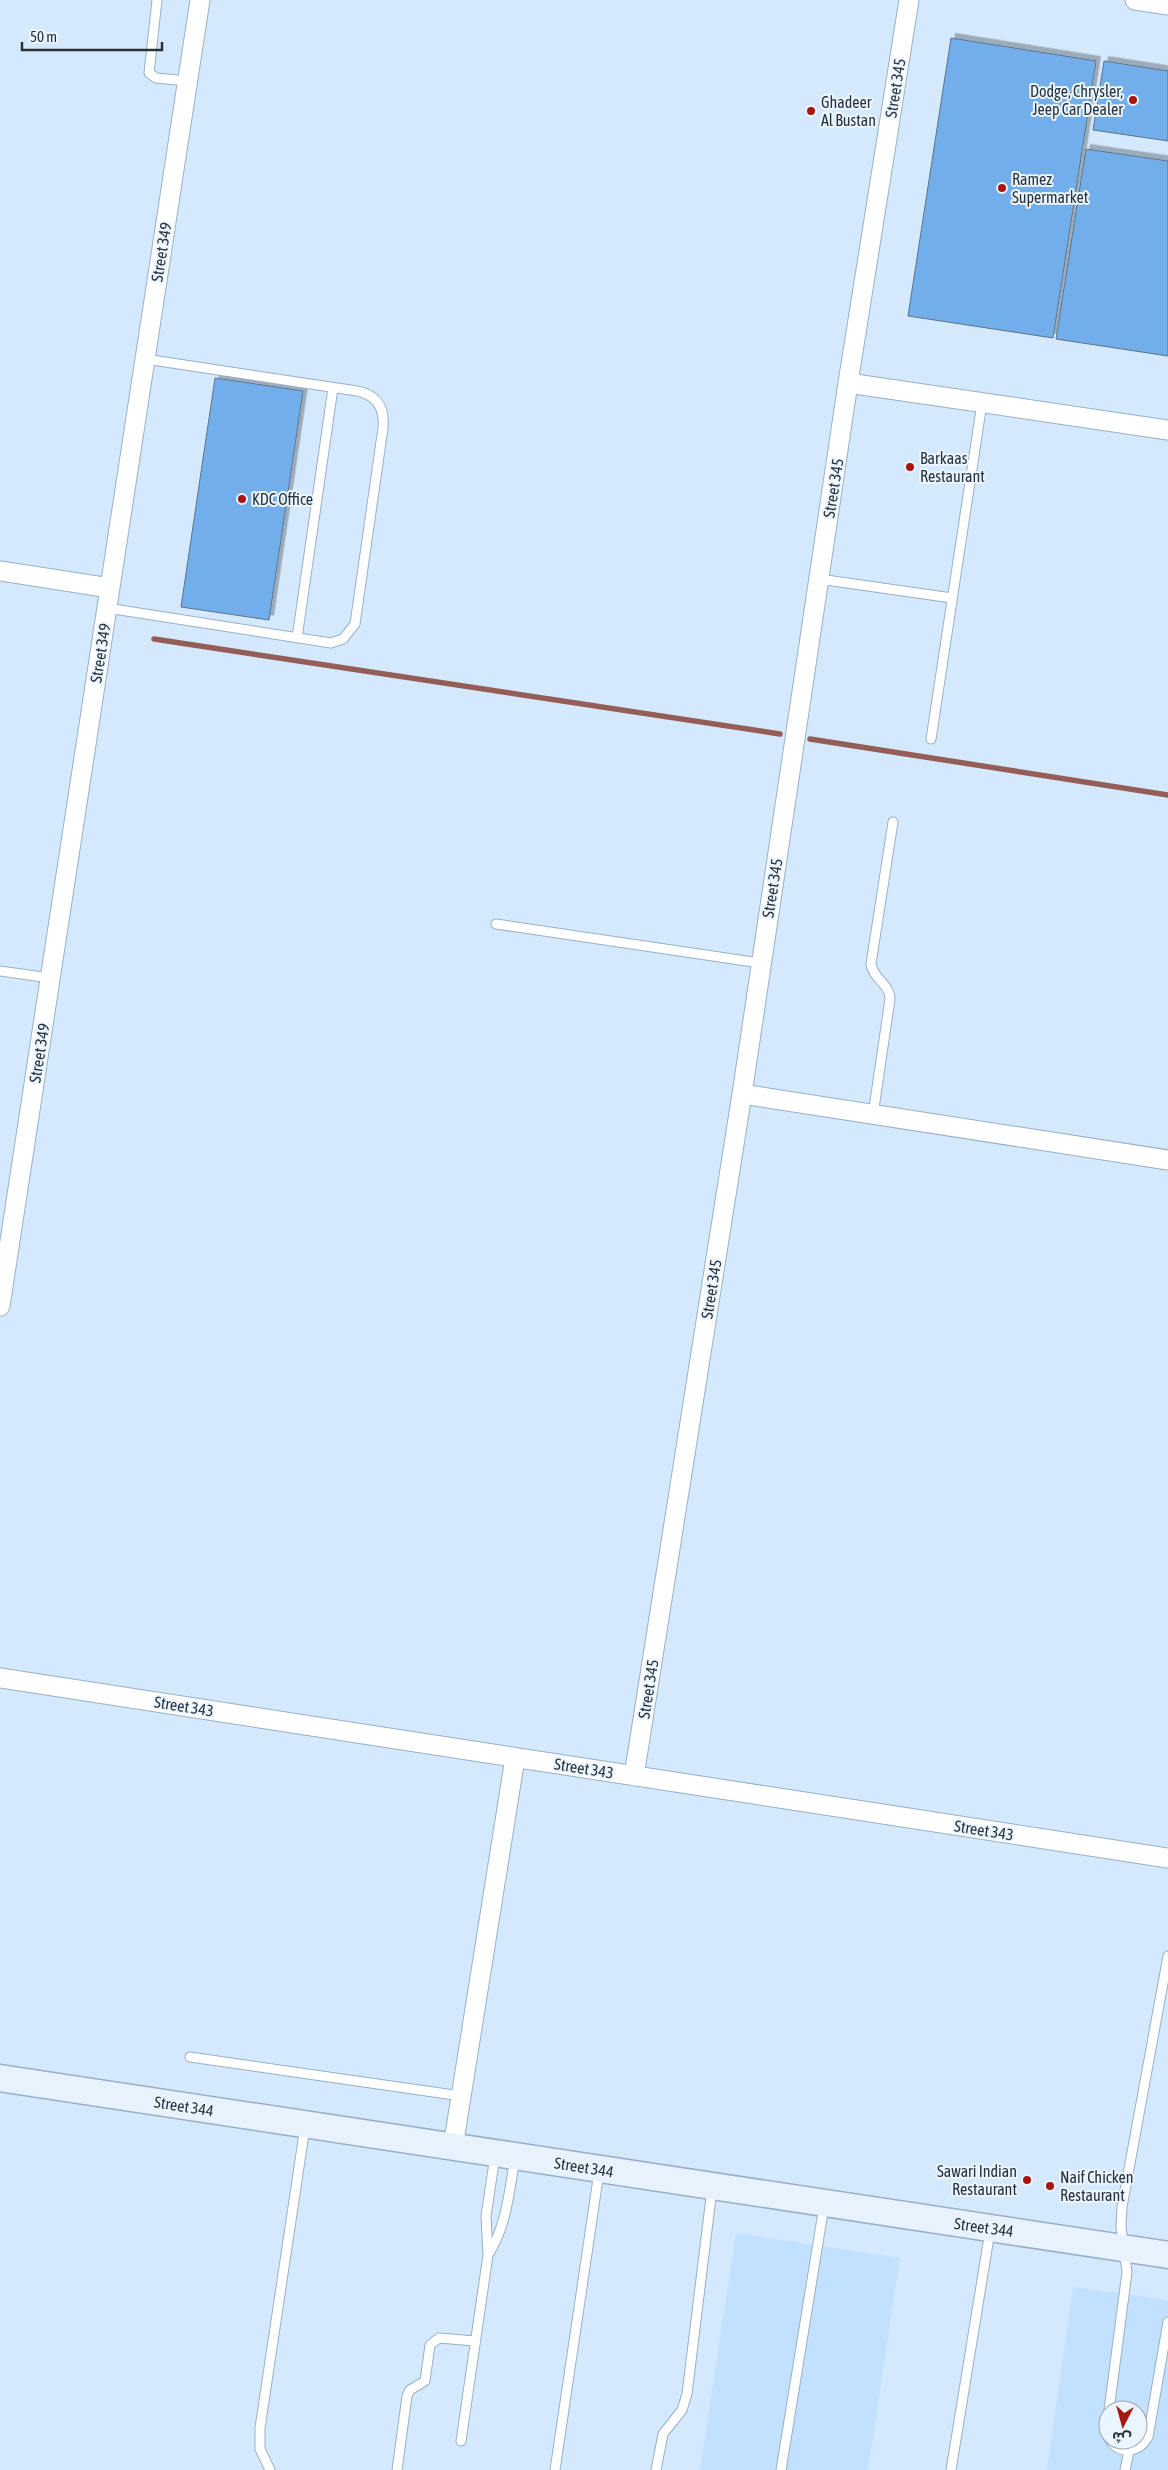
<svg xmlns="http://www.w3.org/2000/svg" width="1168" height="2470" viewBox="0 0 1168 2470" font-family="'Asap Condensed','Noto Sans Arabic',sans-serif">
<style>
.built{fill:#c2e0ff;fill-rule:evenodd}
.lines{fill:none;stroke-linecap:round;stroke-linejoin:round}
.stream{stroke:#945d58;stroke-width:5.5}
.building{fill:#72aee9;stroke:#5d7389;filter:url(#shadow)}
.lane-casing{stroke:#98b0c8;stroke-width:11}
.street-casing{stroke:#98b0c8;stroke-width:21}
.secondary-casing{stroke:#98b0c8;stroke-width:29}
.lane{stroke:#fff;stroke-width:9}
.street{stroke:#fff;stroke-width:19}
.secondary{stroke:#e7f2fc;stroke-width:26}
.poi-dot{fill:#a91610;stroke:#ebf5ff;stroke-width:2}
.labels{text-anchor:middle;stroke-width:4;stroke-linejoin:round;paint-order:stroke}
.street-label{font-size:16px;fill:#28323b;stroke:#ebf5ff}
.poi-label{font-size:16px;fill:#28323b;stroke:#ebf5ff;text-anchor:start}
</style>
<defs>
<filter id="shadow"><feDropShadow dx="4.5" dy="-4.5" stdDeviation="0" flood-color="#0004"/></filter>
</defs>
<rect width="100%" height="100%" fill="#d5e9fd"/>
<!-- built -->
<path class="built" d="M 736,2233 L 900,2258 L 868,2470 L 700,2470 Z
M 1073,2287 L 1168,2300 L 1168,2470 L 1047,2470 ZM 1108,2410 L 1138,2410 L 1138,2440 L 1108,2440 Z"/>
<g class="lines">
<!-- stream -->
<path class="stream" d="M 154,639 L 780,734
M 810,739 L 1168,795"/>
</g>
<!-- building -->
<path class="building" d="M 951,38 L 1096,61 L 1053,338 L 908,316 Z
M 1104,61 L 1168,71 L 1168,141 L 1093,130 Z
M 1086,149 L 1168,161 L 1168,356 L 1056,339 Z
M 215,378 L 303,391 L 269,620 L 181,607 Z"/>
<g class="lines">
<defs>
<path id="lane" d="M 157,0 L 149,73 L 156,78 L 188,81
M 819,579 L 952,598
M 107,608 L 331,643 L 343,639 L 355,624 L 383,428 C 385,408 377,395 357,391 L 145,359
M 297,638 L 333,388
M 931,739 L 982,403
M 496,924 L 760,963
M 0,971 L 50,978
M 873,1115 L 890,999 C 890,984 873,979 871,964 L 893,822
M 190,2057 L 461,2096
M 488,2255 C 507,2225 509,2192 515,2158
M 1109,2410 L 1127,2272 L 1121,2227 L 1122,2207 L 1168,1956
M 1108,2421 L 1108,2435
M 1110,2440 C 1120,2456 1140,2452 1148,2437 L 1168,2322
M 461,2441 L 488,2255 L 486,2216 L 495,2156
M 270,2470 L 260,2449 L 260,2428 L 305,2127
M 397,2470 L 407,2396 L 410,2390 L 425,2381 L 430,2345 L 439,2338 L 475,2341
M 555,2470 L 599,2172
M 656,2470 L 663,2434 L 682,2410 L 687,2394 L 712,2189
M 781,2470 L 824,2206
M 951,2470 L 990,2231
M 1125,2470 L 1129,2451"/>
<path id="street" d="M 1135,0 L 1168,5
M 848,383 L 1168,430
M 0,571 L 110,588
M 742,1094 L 1168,1160
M 0,1306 L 200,0
M 0,1678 L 1168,1858
M 634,1776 L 742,1094 L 848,383 L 909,0
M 453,2147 L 515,1758"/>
<path id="secondary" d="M 0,2078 L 1168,2255"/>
</defs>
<!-- lane casing -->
<use href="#lane" class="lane-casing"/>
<!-- street casing -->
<use href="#street" class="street-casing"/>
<!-- secondary casing -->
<use href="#secondary" class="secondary-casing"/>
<!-- lane -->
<use href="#lane" class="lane"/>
<!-- street -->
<use href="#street" class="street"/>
<!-- secondary -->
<use href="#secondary" class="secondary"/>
</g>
<!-- markers -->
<g class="poi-dot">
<circle cx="1133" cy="100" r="5"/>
<circle cx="811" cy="111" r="5"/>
<circle cx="1002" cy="188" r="5"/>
<circle cx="910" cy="467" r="5"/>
<circle cx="242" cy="499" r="5"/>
<circle cx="1027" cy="2180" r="5"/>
<circle cx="1050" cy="2186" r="5"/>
</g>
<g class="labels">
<!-- street labels -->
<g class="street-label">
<text transform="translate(895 88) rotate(-81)" y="6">Street 345</text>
<text transform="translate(161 252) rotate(-81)" y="6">Street 349</text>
<text transform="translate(833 488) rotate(-81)" y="6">Street 345</text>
<text transform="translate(100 653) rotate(-81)" y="6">Street 349</text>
<text transform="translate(772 888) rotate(-81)" y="6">Street 345</text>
<text transform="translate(39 1053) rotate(-81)" y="6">Street 349</text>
<text transform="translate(711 1289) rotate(-81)" y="6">Street 345</text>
<text transform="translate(648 1689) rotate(-81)" y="6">Street 345</text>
<text transform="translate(184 1706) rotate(9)" y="6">Street 343</text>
<text transform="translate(584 1768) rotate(9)" y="6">Street 343</text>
<text transform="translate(984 1830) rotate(9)" y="6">Street 343</text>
<text transform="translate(184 2106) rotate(9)" y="6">Street 344</text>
<text transform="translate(584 2167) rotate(9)" y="6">Street 344</text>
<text transform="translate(984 2227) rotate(8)" y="6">Street 344</text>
</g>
<!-- poi labels -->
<g class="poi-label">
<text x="1123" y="97" text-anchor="end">Dodge, Chrysler,<tspan x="1123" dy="18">Jeep Car Dealer</tspan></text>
<text x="821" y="108">Ghadeer<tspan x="821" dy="18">Al Bustan</tspan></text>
<text x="1012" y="185">Ramez<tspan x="1012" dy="18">Supermarket</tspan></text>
<text x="920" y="464">Barkaas<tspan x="920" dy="18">Restaurant</tspan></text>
<text x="252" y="505">KDC Office</text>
<text x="1017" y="2177" text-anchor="end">Sawari Indian<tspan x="1017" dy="18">Restaurant</tspan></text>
<text x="1060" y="2183">Naif Chicken<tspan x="1060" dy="18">Restaurant</tspan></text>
</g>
</g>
<!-- north arrow -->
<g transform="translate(1123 2425) rotate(186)"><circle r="24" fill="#ebf5ff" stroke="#9da7b1"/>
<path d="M0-4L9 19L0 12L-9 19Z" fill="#a91610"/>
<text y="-8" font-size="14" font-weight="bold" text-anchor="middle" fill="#28323b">ش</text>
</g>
<!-- scale -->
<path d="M22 42v8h140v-8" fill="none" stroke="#28323b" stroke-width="2.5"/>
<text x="30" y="42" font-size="15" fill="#28323b" stroke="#ebf5ff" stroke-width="4" paint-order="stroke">50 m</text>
</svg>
